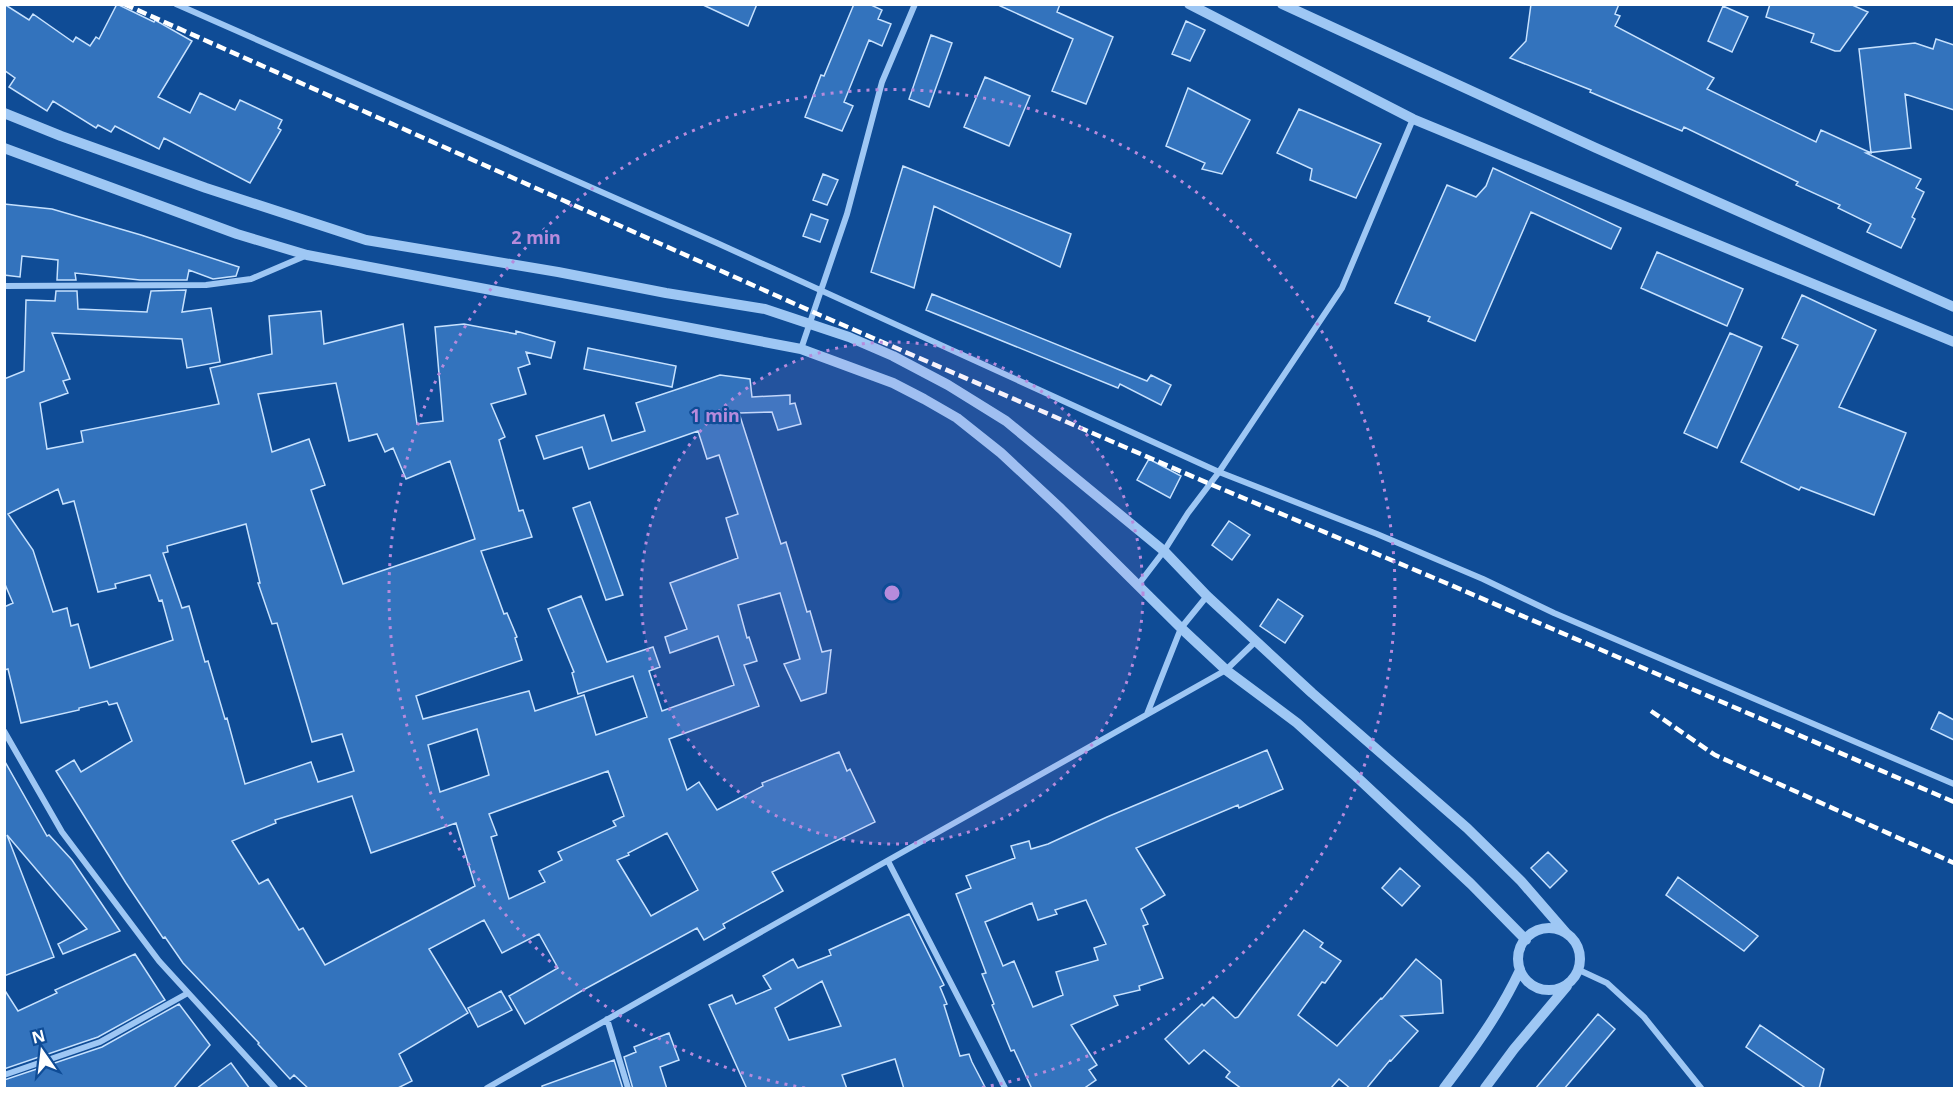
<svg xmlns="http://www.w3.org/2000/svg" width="1959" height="1093" viewBox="0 0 1959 1093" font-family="'Noto Sans',sans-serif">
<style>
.building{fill:#3373bd;stroke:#c6e1fe;stroke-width:1.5;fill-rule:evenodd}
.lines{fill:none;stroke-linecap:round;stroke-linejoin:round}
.minor{stroke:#9ec7f4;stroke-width:6}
.tertiary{stroke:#9ec7f4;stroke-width:10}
.rail{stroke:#fff;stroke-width:4.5;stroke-dasharray:10 4.5;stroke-linecap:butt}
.ring{fill:none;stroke:#b68bdc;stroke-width:3;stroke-dasharray:3 6}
.centre{fill:#b68bdc;stroke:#0f4c96;stroke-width:3}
.ring-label{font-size:18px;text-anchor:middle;font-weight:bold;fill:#b68bdc;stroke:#0f4c96;stroke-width:4.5;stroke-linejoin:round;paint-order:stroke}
</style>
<rect width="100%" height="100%" fill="#0f4c96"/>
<!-- building -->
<path class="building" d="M 4,4 L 29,20 L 33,14 L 73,42 L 76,37 L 90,46 L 96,37 L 99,39 L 117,4 L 154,22 L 155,20 L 192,41 L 158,97 L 190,113 L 200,93 L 235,110 L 240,100 L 282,120 L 278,128 L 281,130 L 250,183 L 164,138 L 159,149 L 115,126 L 111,132 L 98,125 L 96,128 L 53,101 L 47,111 L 9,87 L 15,78 L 4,70 Z
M 701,4 L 757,4 L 748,26 Z
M 854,4 L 869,4 L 882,10 L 878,19 L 891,24 L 882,46 L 869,40 L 844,102 L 853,106 L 842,131 L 805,117 L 821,75 L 824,76 Z
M 996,4 L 1060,4 L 1057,12 L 1113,37 L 1086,104 L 1052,91 L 1073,39 Z
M 1531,4 L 1619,4 L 1615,14 L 1620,16 L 1615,26 L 1714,78 L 1707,89 L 1816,142 L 1821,130 L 1871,153 L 1859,49 L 1915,43 L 1933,49 L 1936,39 L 1954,45 L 1954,110 L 1905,94 L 1911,148 L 1866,153 L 1921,179 L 1916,188 L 1924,192 L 1912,217 L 1915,219 L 1901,248 L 1867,232 L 1871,224 L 1838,208 L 1840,205 L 1796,185 L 1798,182 L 1684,127 L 1682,131 L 1590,92 L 1591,90 L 1510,58 L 1526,41 Z
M 1770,4 L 1850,4 L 1868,12 L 1840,51 L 1835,51 L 1811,42 L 1814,34 L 1766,17 Z
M 1723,6 L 1748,17 L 1732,52 L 1708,41 Z
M 1186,21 L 1205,30 L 1190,61 L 1172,54 Z
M 931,35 L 952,43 L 929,107 L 909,99 Z
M 985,77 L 1030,96 L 1009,146 L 964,127 Z
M 1188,88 L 1250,120 L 1222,174 L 1202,169 L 1205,163 L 1166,146 Z
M 1299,109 L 1381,144 L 1356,198 L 1310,180 L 1312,169 L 1277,153 Z
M 903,166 L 1071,234 L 1060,267 L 934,206 L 914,288 L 871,272 Z
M 1493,168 L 1621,228 L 1611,249 L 1531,212 L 1475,341 L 1428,321 L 1430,317 L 1395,303 L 1447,185 L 1476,197 L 1486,186 Z
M 823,174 L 838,180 L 827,205 L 813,200 Z
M 4,204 L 52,209 L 141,235 L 239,267 L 236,276 L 213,279 L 189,270 L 187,280 L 140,280 L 75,273 L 76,280 L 57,280 L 58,260 L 22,256 L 20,277 L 4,275 Z
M 811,214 L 828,220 L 820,242 L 803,236 Z
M 1657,252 L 1743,289 L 1727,326 L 1641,288 Z
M 186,290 L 182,312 L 211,308 L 220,362 L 187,368 L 182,339 L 52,333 L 70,379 L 63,381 L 68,393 L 40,403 L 47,449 L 83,442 L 81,431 L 219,404 L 210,368 L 272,354 L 269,316 L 321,311 L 324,344 L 403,324 L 417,424 L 443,421 L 435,327 L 464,324 L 516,334 L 516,331 L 555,342 L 551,358 L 526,352 L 530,364 L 518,368 L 526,394 L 491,404 L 505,437 L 499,440 L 519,511 L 523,510 L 532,537 L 481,551 L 504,614 L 507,613 L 517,637 L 515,638 L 522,660 L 416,696 L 423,719 L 529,691 L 535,711 L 584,695 L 596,735 L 647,717 L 633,676 L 578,694 L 572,673 L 574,672 L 548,609 L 581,596 L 607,662 L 653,647 L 660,667 L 649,671 L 662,711 L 734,685 L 718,636 L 670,653 L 665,637 L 687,629 L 670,583 L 738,558 L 726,518 L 738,514 L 719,455 L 707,459 L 698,431 L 589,469 L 582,447 L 544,459 L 536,436 L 604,415 L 612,441 L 645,431 L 636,403 L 720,375 L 750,379 L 752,397 L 790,395 L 790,404 L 795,403 L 801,424 L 778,430 L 772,412 L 739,413 L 781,544 L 786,542 L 807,612 L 810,611 L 822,652 L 831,650 L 826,693 L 801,701 L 784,664 L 800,659 L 780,593 L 738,605 L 747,638 L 749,637 L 757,661 L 744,665 L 759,706 L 669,739 L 687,790 L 699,782 L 717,810 L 763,786 L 762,783 L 839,752 L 847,771 L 850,769 L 875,822 L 772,872 L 783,891 L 723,924 L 725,928 L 704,940 L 697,928 L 585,989 L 525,1024 L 509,996 L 558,968 L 539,934 L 502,953 L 484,920 L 429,949 L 468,1013 L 399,1054 L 412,1081 L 396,1089 L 309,1089 L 294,1075 L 290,1079 L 258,1044 L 259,1043 L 183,963 L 165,937 L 163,938 L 126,883 L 56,771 L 74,760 L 81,772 L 132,741 L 117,703 L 109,705 L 107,701 L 79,708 L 79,710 L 21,723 L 8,669 L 4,670 L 4,607 L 13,603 L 4,582 L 4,379 L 24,371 L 26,300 L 55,301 L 56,291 L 77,291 L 78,309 L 147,312 L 151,291 ZM 336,383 L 349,441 L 377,434 L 385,452 L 393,448 L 406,479 L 450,461 L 475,539 L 343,584 L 311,490 L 325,485 L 309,439 L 272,452 L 258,394 ZM 58,489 L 63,504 L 74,501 L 98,592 L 116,588 L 115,584 L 150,575 L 159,601 L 162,600 L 173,640 L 90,668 L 78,624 L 71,626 L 67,608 L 53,612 L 33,550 L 8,514 ZM 246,524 L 260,583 L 258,583 L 272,624 L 277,623 L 312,742 L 342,734 L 354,771 L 318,782 L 311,762 L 245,784 L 227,718 L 225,719 L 208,661 L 205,662 L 189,606 L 182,608 L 163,553 L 168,552 L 167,546 ZM 477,729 L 489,775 L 440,792 L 428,745 ZM 608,771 L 624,816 L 613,821 L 616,826 L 558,852 L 562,860 L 539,871 L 545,882 L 509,899 L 491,837 L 497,835 L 489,814 ZM 352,796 L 371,853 L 456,823 L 475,886 L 325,965 L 303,928 L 299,930 L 268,879 L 259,884 L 232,841 L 276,823 L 275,820 ZM 667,833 L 698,890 L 651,916 L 617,860 L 629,855 L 628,853 Z
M 932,294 L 1147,381 L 1151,375 L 1171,385 L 1161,405 L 1120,384 L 1118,388 L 926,310 Z
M 1802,295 L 1876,330 L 1839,407 L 1906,433 L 1874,515 L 1801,487 L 1799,490 L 1741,462 L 1798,345 L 1782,338 Z
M 1730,333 L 1762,347 L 1717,448 L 1684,433 Z
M 588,348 L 676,366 L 672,387 L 584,369 Z
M 1149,459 L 1181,476 L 1170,498 L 1137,480 Z
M 590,502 L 623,595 L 606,600 L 573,508 Z
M 1229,521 L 1250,535 L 1232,560 L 1212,545 Z
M 1278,599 L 1303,616 L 1285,643 L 1260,626 Z
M 1939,712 L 1954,720 L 1954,740 L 1931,729 Z
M 1267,750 L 1283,789 L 1239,808 L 1238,805 L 1136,848 L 1165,895 L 1141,909 L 1148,924 L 1143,926 L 1163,978 L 1139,986 L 1140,990 L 1114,996 L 1118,1005 L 1071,1025 L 1097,1065 L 1089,1070 L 1096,1080 L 1083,1089 L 1032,1089 L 1014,1050 L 1011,1051 L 992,1005 L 994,1004 L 982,974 L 986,973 L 956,894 L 971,888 L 966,876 L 1015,858 L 1011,846 L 1029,841 L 1031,849 L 1048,844 L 1107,817 ZM 1086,900 L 1106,944 L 1094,948 L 1098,960 L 1056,972 L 1063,995 L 1033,1007 L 1014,961 L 1003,966 L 985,922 L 1032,903 L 1038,920 L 1057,914 L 1055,910 Z
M 4,760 L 47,836 L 49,835 L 72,860 L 120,931 L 63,954 L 58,944 L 87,929 L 7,835 L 54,957 L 4,976 Z
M 1548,852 L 1567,871 L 1550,888 L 1531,868 Z
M 1400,868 L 1420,886 L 1402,906 L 1382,888 Z
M 1678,877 L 1758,936 L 1744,951 L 1666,895 Z
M 909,914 L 944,985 L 940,987 L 947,1004 L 944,1005 L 960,1056 L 969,1054 L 972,1062 L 986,1089 L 904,1089 L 895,1059 L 842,1075 L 847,1089 L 747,1089 L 709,1005 L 732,995 L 736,1004 L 771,989 L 763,976 L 793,959 L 798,968 L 831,955 L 829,950 ZM 822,981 L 841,1026 L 789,1040 L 775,1008 Z
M 1304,930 L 1323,943 L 1320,947 L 1341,961 L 1325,983 L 1322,982 L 1298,1015 L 1337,1046 L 1381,998 L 1382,999 L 1416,959 L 1441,980 L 1443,1013 L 1401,1016 L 1418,1031 L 1391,1061 L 1390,1060 L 1366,1089 L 1351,1089 L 1339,1079 L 1330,1089 L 1242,1089 L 1226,1077 L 1230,1072 L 1204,1050 L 1189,1064 L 1165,1039 L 1202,1004 L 1204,1006 L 1213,997 L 1235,1018 L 1238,1017 Z
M 135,954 L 165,1000 L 98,1037 L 4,1069 L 4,989 L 18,1011 L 57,993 L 55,990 Z
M 501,991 L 512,1010 L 478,1027 L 468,1008 Z
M 179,1004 L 210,1045 L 173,1089 L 4,1089 L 4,1080 L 102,1047 Z
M 1598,1014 L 1615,1029 L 1564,1089 L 1535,1089 Z
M 1760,1025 L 1824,1069 L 1819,1089 L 1807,1089 L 1746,1047 Z
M 669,1033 L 679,1060 L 660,1067 L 667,1089 L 633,1089 L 624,1057 L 636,1052 L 634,1047 Z
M 614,1060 L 623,1089 L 542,1089 L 542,1086 Z
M 231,1063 L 250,1089 L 196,1089 L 220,1071 Z"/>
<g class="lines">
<!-- minor -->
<path class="minor" d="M 176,4 L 717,243 L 1219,472 L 1377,534 L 1483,579 L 1554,613 L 1954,784
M 4,286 L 206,285 L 251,279 L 305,256
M 801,349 L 847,214 L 882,82 L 915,4
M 1138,585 L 1164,551 L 1188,513 L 1219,472 L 1342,288 L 1413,119
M 1147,714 L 1181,628 L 1207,596
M 4,731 L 62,832 L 159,961 L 275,1088
M 888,861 L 1005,1088
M 1579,970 L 1607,983 L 1644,1017 L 1701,1088
M 607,1019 L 628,1088
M 4,1075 L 100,1042 L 188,993
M 487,1088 L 775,924 L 1226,670 L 1256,641"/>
<!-- tertiary -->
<path class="tertiary" d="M 1189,4 L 1413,119 L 1954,342
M 1282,4 L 1596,148 L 1954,307
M 4,113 L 61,136 L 206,188 L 366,240 L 558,272 L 666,293 L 765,309 L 849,337 L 893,356 L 948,385 L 1006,421 L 1164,551 L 1207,596 L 1312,693 L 1467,828 L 1521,881 L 1567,934
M 4,148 L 237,234 L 307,255 L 801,349 L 893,383 L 924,399 L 957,418 L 1001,453 L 1061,509 L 1181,628 L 1226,670 L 1297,723 L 1360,780 L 1471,884 L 1526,940
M1518 959a31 31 0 1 1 62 0a31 31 0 1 1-62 0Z
M 1444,1088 C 1473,1050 1500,1013 1520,970
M 1485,1088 L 1514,1049 L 1567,986"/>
<!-- rail -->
<path class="rail" d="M 124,4 L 813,312 L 1210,484 L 1446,583 L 1954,802
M 1651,711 L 1715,755 L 1954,863"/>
</g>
<!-- distance rings -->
<circle cx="892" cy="593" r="251" fill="#b68bdc" fill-opacity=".12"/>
<g class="ring">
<circle cx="892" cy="593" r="251"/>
<path d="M805 1088A503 503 0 1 1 979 1088"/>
</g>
<circle cx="892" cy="593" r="9" class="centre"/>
<g class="ring-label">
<text x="536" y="244">2 min</text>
<text x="715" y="422">1 min</text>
</g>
<!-- border -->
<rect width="1959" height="1093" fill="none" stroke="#ffffff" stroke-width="12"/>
<!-- north arrow -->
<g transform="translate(42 1051) rotate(346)" stroke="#0f4c96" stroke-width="4.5" paint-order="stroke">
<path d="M0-4.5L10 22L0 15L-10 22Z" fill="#ffffff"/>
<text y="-9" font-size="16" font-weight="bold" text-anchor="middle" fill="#ffffff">N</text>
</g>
</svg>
